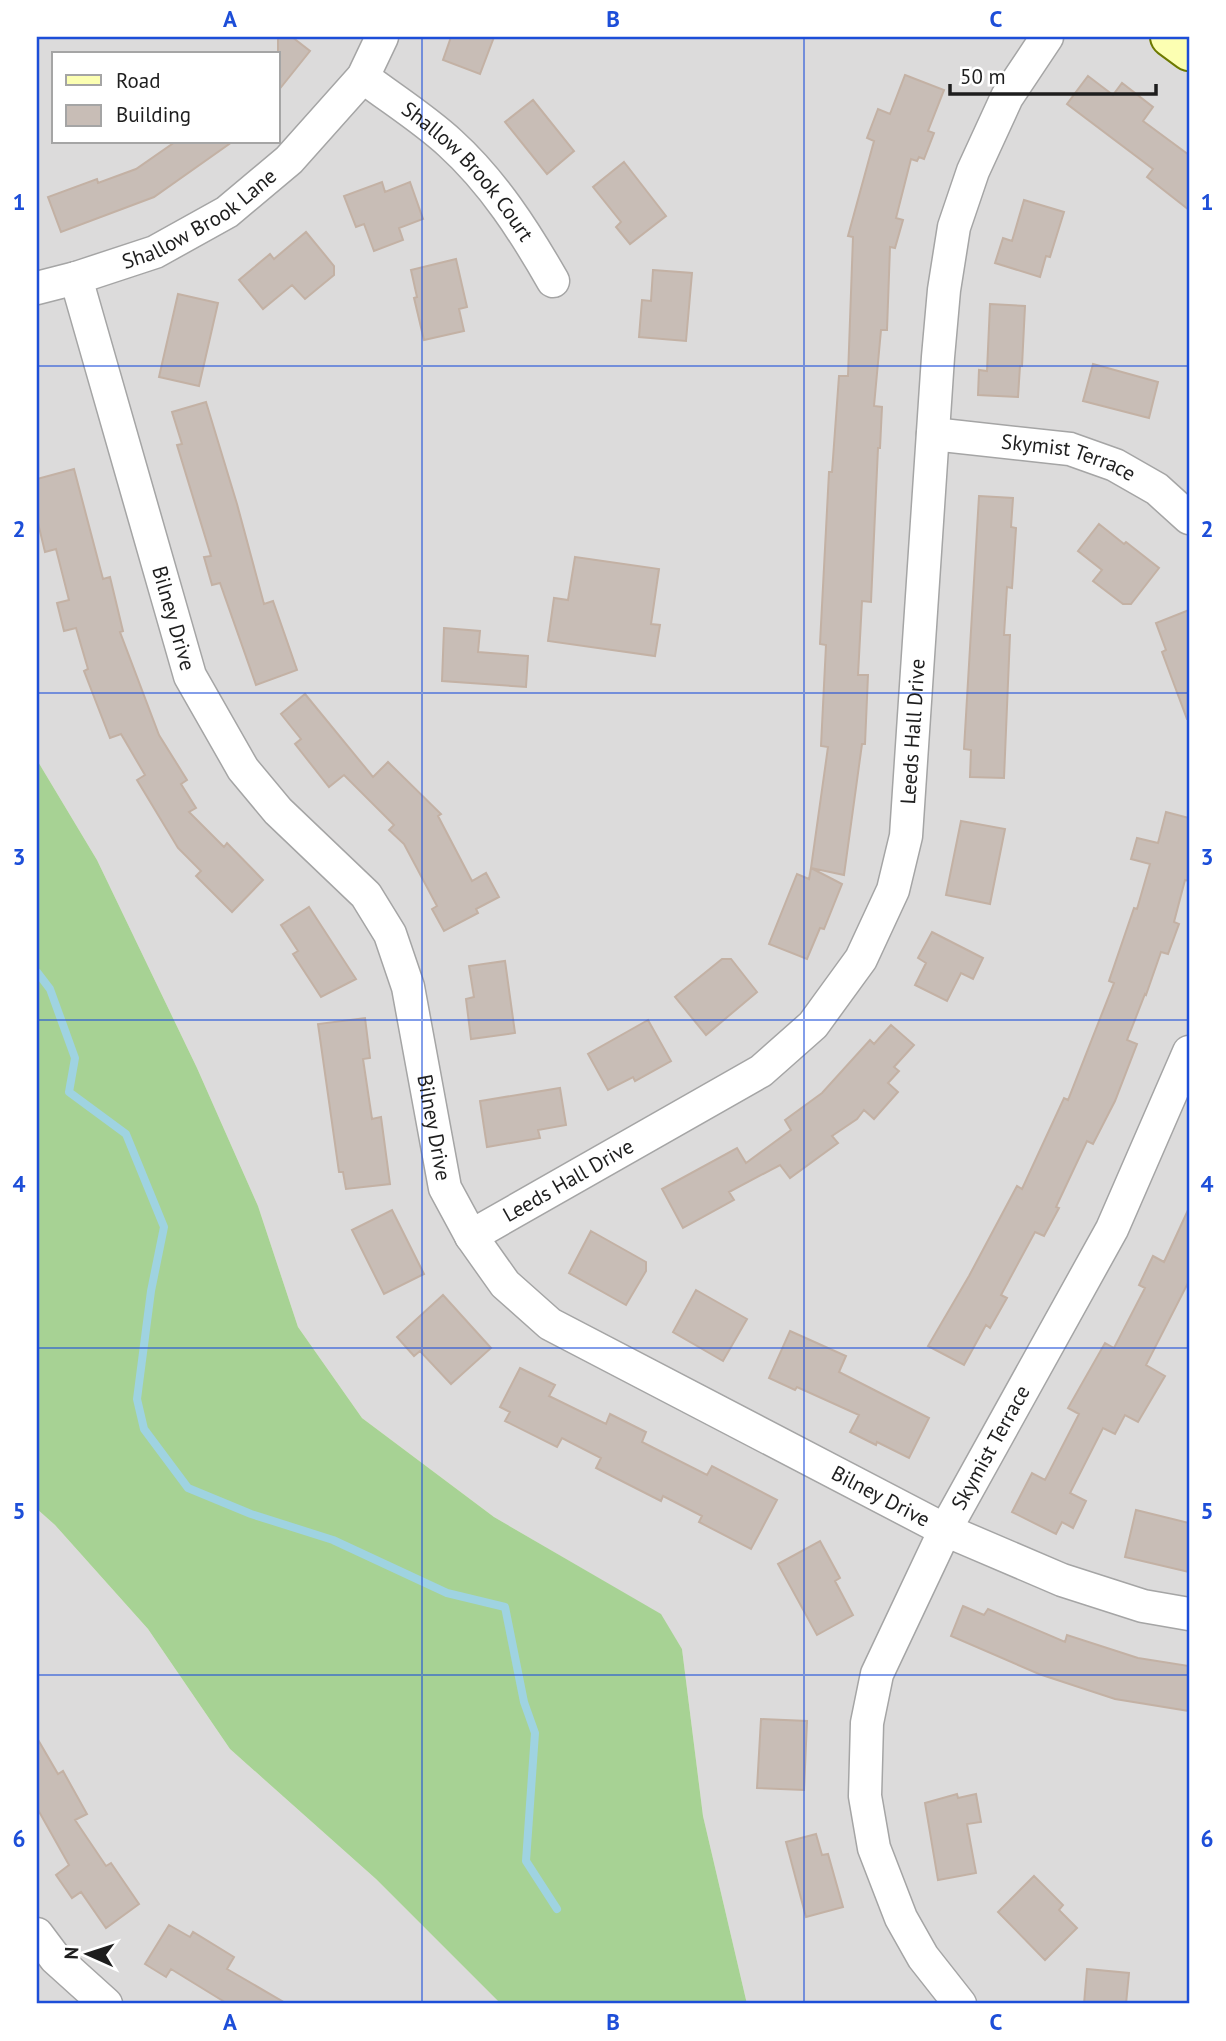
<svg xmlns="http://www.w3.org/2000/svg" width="1226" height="2041" viewBox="0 0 1226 2041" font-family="'PT Sans',sans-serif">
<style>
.residential{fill:#dcdbdb;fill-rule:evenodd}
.forest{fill:#a7d294}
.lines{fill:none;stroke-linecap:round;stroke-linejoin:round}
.stream{stroke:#9fd3e1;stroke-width:8}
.building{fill:#c8bdb6;stroke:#c3b1a4;stroke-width:2}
.street-casing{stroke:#a5a5a5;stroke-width:35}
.secondary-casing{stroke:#6e7a00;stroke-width:42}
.street{stroke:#fff;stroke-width:32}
.secondary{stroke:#fcffb2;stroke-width:38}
.grid{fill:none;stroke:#1d4ed8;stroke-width:2;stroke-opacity:0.55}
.labels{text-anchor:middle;stroke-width:5;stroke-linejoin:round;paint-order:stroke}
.street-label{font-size:21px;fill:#1e1e1e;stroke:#fff}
.neatline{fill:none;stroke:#1d4ed8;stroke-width:2.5}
.grid-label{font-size:23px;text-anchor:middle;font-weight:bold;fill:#1d4ed8}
</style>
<rect width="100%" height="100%" fill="#f0ebe3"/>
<!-- residential -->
<path class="residential" d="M 37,37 L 1189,37 L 1189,2004 L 747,2004 L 703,1816 L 682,1649 L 660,1614 L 494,1517 L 362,1418 L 298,1327 L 258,1206 L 197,1068 L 97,860 L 37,760 ZM 54,54 L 278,54 L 278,142 L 54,142 Z
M 37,1509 L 55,1525 L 148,1629 L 230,1749 L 376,1879 L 501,2004 L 37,2004 Z"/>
<!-- forest -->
<path class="forest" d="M 37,760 L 97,860 L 197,1068 L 258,1206 L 298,1327 L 362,1418 L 494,1517 L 661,1614 L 682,1649 L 703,1816 L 747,2004 L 501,2004 L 376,1879 L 230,1749 L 148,1629 L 55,1525 L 37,1509 Z"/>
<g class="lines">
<!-- stream -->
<path class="stream" d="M 37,972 L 50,989 L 75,1058 L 69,1092 L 126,1134 L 164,1227 L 151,1291 L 137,1399 L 144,1429 L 188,1488 L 251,1514 L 333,1540 L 447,1593 L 505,1607 L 524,1702 L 535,1733 L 526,1861 L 557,1909"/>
</g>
<!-- building -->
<path class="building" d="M 278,37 L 292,37 L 310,51 L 278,91 Z
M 451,37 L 494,37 L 480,74 L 443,60 Z
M 905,75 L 944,90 L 928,131 L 934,133 L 924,159 L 919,157 L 917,161 L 911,159 L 896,218 L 903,220 L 895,248 L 890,247 L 887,330 L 881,330 L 874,406 L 882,407 L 880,448 L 878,448 L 871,602 L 862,601 L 858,675 L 868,675 L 865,744 L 862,744 L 844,875 L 811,868 L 828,747 L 821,746 L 826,645 L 820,644 L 829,472 L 832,472 L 839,376 L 848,376 L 853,237 L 848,236 L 874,141 L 867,138 L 878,109 L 890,114 Z
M 1088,76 L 1113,95 L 1122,83 L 1153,107 L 1143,121 L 1189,155 L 1189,210 L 1147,177 L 1153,169 L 1067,104 Z
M 533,100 L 574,151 L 547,174 L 505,122 Z
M 175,142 L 232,142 L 154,197 L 61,232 L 48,197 L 97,179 L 98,183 L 136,169 Z
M 624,162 L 666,216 L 630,244 L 616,227 L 621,222 L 593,187 Z
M 382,182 L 385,192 L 410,182 L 423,219 L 399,228 L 403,240 L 374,251 L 364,224 L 356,227 L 344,196 Z
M 1024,200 L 1064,212 L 1050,257 L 1046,256 L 1040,277 L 995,263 L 1003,238 L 1012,241 Z
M 306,232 L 334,266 L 334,275 L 305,299 L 292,285 L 263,309 L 239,280 L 270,254 L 274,259 Z
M 456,259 L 467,307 L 459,309 L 464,331 L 424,340 L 414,298 L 417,297 L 411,270 Z
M 653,270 L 692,273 L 686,341 L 639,337 L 642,300 L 651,301 Z
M 178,294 L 218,303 L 199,386 L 159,377 Z
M 990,304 L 1025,306 L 1022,366 L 1020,366 L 1018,397 L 978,395 L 979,370 L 987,371 Z
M 1093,364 L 1158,382 L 1149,418 L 1083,401 Z
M 206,402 L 237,504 L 264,604 L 273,601 L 297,670 L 256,685 L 220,583 L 212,585 L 204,557 L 211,556 L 177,445 L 182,444 L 172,412 Z
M 74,469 L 103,579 L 110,577 L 123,631 L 120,632 L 159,735 L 187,780 L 181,784 L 196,808 L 189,812 L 224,847 L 227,843 L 263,880 L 232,912 L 196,876 L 201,871 L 178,848 L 137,780 L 145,775 L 121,734 L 110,738 L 84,671 L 88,669 L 76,628 L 64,631 L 57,603 L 69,600 L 56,549 L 45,552 L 37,519 L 37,479 Z
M 979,496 L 1013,498 L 1011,527 L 1016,528 L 1012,588 L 1007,587 L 1004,635 L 1010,635 L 1004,778 L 970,777 L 971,750 L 964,749 Z
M 1099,524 L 1124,544 L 1126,542 L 1159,568 L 1131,604 L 1123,604 L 1093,581 L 1102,570 L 1078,551 Z
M 575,557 L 659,569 L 651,624 L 660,625 L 655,656 L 548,641 L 554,598 L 568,600 Z
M 1189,610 L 1189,719 L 1187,719 L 1162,652 L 1166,650 L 1156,623 Z
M 444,628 L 480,631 L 478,652 L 528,656 L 526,687 L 442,681 Z
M 305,694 L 373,777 L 388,762 L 441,814 L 438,816 L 472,881 L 486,873 L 499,897 L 476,909 L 478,913 L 444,931 L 432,909 L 437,906 L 404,844 L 389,830 L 394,825 L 344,775 L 329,787 L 295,744 L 301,739 L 281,714 Z
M 1166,812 L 1189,818 L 1189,881 L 1185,880 L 1174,922 L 1179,924 L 1168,954 L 1161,952 L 1146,995 L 1145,994 L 1127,1040 L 1137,1044 L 1115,1101 L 1093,1144 L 1087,1141 L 1056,1207 L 1059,1208 L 1044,1236 L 1035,1232 L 1001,1295 L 1007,1298 L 990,1328 L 986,1325 L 964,1365 L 928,1346 L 969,1276 L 1017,1186 L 1022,1189 L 1064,1098 L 1068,1100 L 1114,983 L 1109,981 L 1134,908 L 1137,909 L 1150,864 L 1131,859 L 1137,838 L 1158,843 Z
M 961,821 L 1005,829 L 990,904 L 946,895 Z
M 811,868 L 842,884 L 824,929 L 820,928 L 807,959 L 769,944 L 797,874 L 809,879 Z
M 309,907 L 356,979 L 321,997 L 293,954 L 298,951 L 281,925 Z
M 932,932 L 983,958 L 973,979 L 961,973 L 947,1001 L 915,985 L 926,963 L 918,958 Z
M 722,959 L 731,959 L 757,992 L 706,1035 L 675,997 Z
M 505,961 L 515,1033 L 471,1039 L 466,999 L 474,997 L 469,966 Z
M 365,1018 L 370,1058 L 363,1059 L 372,1119 L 381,1117 L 390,1184 L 346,1189 L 343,1172 L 339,1172 L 318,1024 Z
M 648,1020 L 671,1061 L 635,1081 L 633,1077 L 608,1090 L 588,1054 Z
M 891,1025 L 914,1045 L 894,1067 L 899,1071 L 888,1083 L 898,1092 L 874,1119 L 864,1110 L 857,1119 L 832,1136 L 838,1143 L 790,1178 L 780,1165 L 729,1192 L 734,1200 L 683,1228 L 662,1189 L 737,1148 L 746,1163 L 791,1130 L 785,1120 L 822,1093 L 870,1040 L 874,1044 Z
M 560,1088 L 566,1125 L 538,1130 L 540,1138 L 487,1147 L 480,1101 Z
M 1189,1208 L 1189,1281 L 1146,1365 L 1165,1376 L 1138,1422 L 1125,1415 L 1115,1434 L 1103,1428 L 1070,1493 L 1086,1501 L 1073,1528 L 1062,1522 L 1056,1534 L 1012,1512 L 1032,1473 L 1045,1480 L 1079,1414 L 1068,1408 L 1105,1343 L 1114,1348 L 1145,1288 L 1139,1285 L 1153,1256 L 1164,1262 Z
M 392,1210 L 424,1274 L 384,1294 L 352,1230 Z
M 591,1231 L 646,1262 L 646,1271 L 626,1305 L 569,1273 Z
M 696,1290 L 747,1319 L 723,1361 L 673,1332 Z
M 443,1295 L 491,1348 L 451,1384 L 420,1351 L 414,1356 L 397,1337 Z
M 790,1331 L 846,1356 L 839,1372 L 929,1418 L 909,1458 L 877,1442 L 876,1445 L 850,1432 L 859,1415 L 797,1387 L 795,1390 L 769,1378 Z
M 520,1368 L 555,1385 L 549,1396 L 606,1424 L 610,1414 L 646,1432 L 642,1442 L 707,1475 L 712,1466 L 777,1500 L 751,1549 L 699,1522 L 702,1516 L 663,1496 L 661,1501 L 596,1468 L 601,1458 L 562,1438 L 557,1447 L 505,1421 L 510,1412 L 500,1407 Z
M 1136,1510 L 1189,1523 L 1189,1572 L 1125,1557 Z
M 820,1541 L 840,1578 L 835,1581 L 853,1615 L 817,1635 L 778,1564 Z
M 963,1606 L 984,1615 L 988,1609 L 1065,1642 L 1067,1635 L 1138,1658 L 1189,1666 L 1189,1711 L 1115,1699 L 1039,1674 L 951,1636 Z
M 761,1719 L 807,1721 L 804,1790 L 757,1788 Z
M 37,1738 L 58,1774 L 63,1771 L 87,1814 L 75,1820 L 106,1866 L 111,1863 L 139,1904 L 106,1928 L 81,1892 L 72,1898 L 56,1875 L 69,1865 L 37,1808 Z
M 957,1794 L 958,1798 L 976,1794 L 981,1822 L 967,1824 L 976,1873 L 938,1880 L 925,1803 Z
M 816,1834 L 822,1855 L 828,1854 L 843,1907 L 806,1917 L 786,1842 Z
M 1034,1876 L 1063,1905 L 1059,1910 L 1077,1928 L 1045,1960 L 998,1912 Z
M 169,1925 L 190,1937 L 193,1932 L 234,1957 L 227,1969 L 287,2004 L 228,2004 L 171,1969 L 166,1977 L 145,1964 Z
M 1087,1969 L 1129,1973 L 1126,2004 L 1084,2004 Z"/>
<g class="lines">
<defs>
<g id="street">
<path id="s1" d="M 363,77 C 392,99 424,119 450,143 C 493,182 525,232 553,281"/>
<path id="s2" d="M 76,278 L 190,676 L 243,769 L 278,811 L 366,895 L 390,934 L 408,987 L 445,1188 L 471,1236 L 505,1284 L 550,1324 L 945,1530 L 1062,1580 L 1143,1606 L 1189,1614"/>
<path id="s3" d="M 37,288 L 76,278 L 155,252 L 227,212 L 289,160 L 363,77 L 382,37"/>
<path id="s4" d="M 933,434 L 1070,449 L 1115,465 L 1157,489 L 1189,518"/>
<path id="s5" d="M 471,1236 L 761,1071 L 813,1025 L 861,959 L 893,890 L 906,836 L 938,357 L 944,290 L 954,227 L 973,171 L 1007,97 L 1047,37"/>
<path d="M 37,1934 L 55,1958 L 106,2004"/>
<path id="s6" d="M 960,2004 L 923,1957 L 901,1918 L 874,1848 L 865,1796 L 867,1723 L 877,1674 L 945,1530 L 1112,1229 L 1189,1052"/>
</g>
<path id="secondary" d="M 1170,37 L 1189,51"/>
</defs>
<!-- street casing -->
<use href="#street" class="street-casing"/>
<!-- secondary casing -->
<use href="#secondary" class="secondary-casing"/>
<!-- street -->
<use href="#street" class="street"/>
<!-- secondary -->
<use href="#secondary" class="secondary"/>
</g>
<!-- grid -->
<path class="grid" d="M 422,37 L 422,2004M 804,37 L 804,2004M 37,366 L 1189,366M 37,693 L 1189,693M 37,1020 L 1189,1020M 37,1348 L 1189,1348M 37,1675 L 1189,1675"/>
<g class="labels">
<!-- street labels -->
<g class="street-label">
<text dy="7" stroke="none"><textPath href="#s1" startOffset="142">Shallow Brook Court</textPath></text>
<text dy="7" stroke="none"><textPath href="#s3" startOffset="178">Shallow Brook Lane</textPath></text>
<text dy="7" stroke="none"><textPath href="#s4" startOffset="138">Skymist Terrace</textPath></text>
<text dy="7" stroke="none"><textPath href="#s2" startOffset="354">Bilney Drive</textPath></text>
<text dy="7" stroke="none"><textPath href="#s5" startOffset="721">Leeds Hall Drive</textPath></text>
<text dy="7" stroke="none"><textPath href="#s2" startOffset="942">Bilney Drive</textPath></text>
<text dy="7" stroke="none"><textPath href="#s5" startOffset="112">Leeds Hall Drive</textPath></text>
<text dy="7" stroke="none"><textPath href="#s6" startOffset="609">Skymist Terrace</textPath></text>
<text dy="7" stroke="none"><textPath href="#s2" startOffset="1550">Bilney Drive</textPath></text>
</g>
</g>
<!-- border -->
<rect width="1226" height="2041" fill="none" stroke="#ffffff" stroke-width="77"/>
<!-- legend -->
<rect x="52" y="52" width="228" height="91" fill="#ffffff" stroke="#a5a5a5" stroke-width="2"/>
<rect x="66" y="75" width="35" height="10" fill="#fcffb2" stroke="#a5a5a5" stroke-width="2"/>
<text x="116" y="88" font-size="21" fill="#1e1e1e">Road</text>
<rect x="66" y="105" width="35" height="21" fill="#c8bdb6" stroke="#a5a5a5" stroke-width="2"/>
<text x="116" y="122" font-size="21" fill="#1e1e1e">Building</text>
<!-- north arrow -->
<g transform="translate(88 1954) rotate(273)" stroke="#ffffff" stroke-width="5" paint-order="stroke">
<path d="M0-5L12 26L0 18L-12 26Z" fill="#1e1e1e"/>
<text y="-10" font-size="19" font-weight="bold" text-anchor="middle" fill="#1e1e1e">N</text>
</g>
<!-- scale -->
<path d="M950 84v10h206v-10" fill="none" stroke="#1e1e1e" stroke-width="3.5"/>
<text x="960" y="84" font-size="21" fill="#1e1e1e" stroke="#ffffff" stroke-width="5" paint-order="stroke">50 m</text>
<rect x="38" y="38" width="1150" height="1964" class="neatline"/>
<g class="grid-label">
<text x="230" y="27">A</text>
<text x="613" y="27">B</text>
<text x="996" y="27">C</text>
<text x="19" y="210">1</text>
<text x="1207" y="210">1</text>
<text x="19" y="537">2</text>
<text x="1207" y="537">2</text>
<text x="19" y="865">3</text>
<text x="1207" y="865">3</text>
<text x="19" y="1192">4</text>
<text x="1207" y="1192">4</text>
<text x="19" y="1519">5</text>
<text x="1207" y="1519">5</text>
<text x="19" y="1847">6</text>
<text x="1207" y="1847">6</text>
<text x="230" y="2030">A</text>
<text x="613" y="2030">B</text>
<text x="996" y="2030">C</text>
</g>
</svg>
